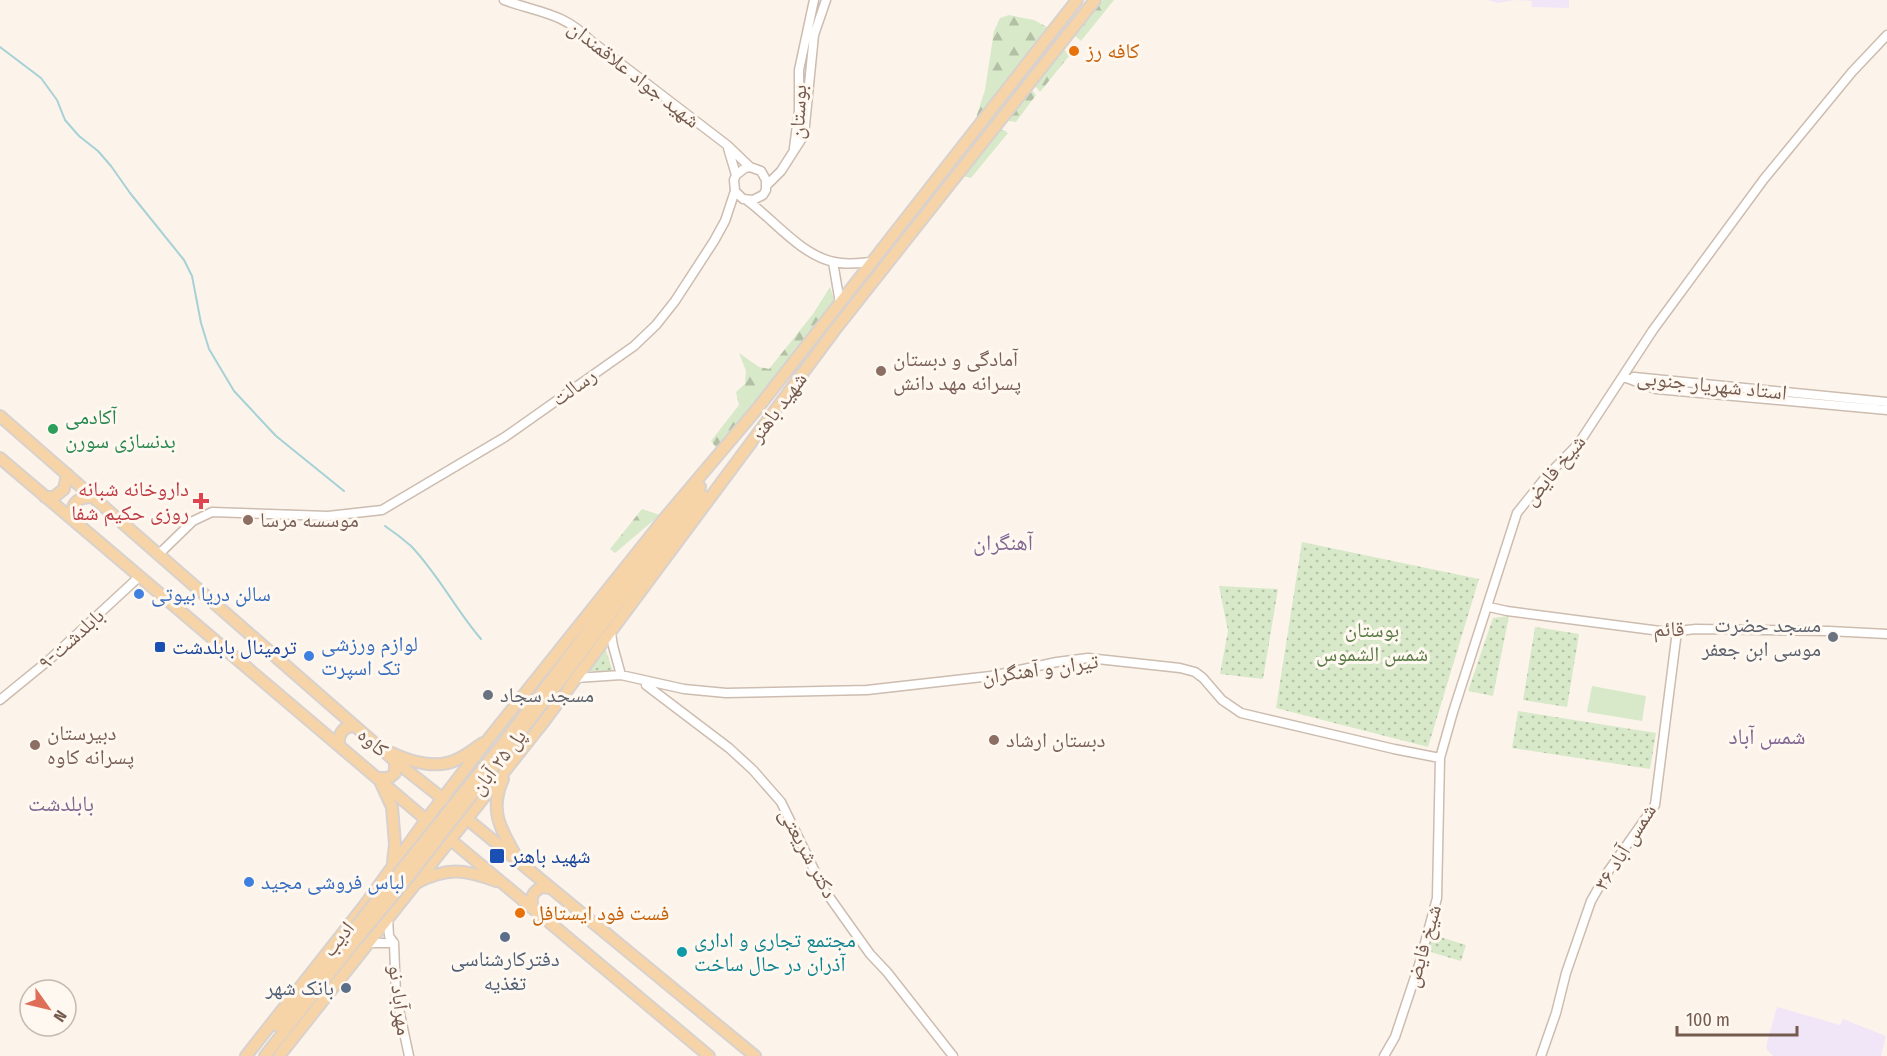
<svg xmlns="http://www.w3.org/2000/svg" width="1887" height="1056" viewBox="0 0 1887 1056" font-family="'Fira Sans Condensed','Noto Naskh Arabic',sans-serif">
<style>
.education{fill:#f1e6f8}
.green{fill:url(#green-dots)}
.forest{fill:url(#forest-firs)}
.pitch{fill:#d7e9c9}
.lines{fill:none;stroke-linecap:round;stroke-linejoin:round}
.stream{stroke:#a6d1d6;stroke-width:2}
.tertiary-casing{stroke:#cdbcb0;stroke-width:11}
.primary-casing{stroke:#d8d1cd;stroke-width:14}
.tertiary{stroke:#fff;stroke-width:8}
.primary{stroke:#f6d4a7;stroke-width:10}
.primary-bridge-casing{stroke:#d8d1cd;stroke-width:14;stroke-linecap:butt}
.primary-bridge{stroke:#f6d4a7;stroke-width:10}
.food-dot{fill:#e8710a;stroke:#fef8f0;stroke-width:2}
.education-dot{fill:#8d6e63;stroke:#fef8f0;stroke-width:2}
.leisure-dot{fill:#2e9e5b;stroke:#fef8f0;stroke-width:2}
.health-dot{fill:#e0444e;stroke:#fef8f0;stroke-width:2}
.shop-dot{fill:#3f7fe0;stroke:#fef8f0;stroke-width:2}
.worship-dot{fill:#6b7280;stroke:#fef8f0;stroke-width:2}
.transit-dot{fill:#1a4fb4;stroke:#fef8f0;stroke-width:2}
.service-dot{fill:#5c6f8a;stroke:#fef8f0;stroke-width:2}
.culture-dot{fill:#0f9aa8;stroke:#fef8f0;stroke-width:2}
.labels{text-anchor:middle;stroke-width:6;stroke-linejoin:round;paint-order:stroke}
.food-label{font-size:21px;fill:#c56008;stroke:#fef8f0;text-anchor:start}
.street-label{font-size:21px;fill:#755a4e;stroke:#fef8f0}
.education-label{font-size:21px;fill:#785e54;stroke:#fef8f0;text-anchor:start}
.leisure-label{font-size:21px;fill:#27864d;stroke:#fef8f0;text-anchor:start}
.health-label{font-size:21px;fill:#be3a42;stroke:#fef8f0;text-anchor:end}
.shop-label{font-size:21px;fill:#366cbe;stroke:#fef8f0;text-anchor:start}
.worship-label{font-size:21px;fill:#5b616d;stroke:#fef8f0;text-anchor:end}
.park-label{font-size:21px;fill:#587a46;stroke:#fef8f0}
.transit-label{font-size:21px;fill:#164399;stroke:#fef8f0;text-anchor:start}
.culture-label{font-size:21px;fill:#0d838f;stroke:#fef8f0;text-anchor:start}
.service-label{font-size:21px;fill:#4e5e75;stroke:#fef8f0}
.neighbourhood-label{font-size:22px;fill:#806691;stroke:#fef8f0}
</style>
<defs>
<pattern id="green-dots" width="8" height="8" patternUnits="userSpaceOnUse" patternTransform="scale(1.5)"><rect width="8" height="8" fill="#d7e9c9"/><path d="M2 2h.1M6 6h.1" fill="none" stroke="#b3c0a5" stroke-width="1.8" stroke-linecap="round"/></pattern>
<pattern id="forest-firs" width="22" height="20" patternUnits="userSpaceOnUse" patternTransform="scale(1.5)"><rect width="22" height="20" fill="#d7e9c9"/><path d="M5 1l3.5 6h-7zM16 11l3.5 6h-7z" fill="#b3c0a5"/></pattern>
</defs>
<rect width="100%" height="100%" fill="#fcf4ea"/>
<!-- education -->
<path class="education" d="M 1487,0 L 1569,0 L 1569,8 L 1531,7 L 1532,1 L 1515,0 L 1498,3 Z
M 1777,1007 L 1840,1025 L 1843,1019 L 1886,1036 L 1881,1056 L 1773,1056 L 1767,1050 L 1766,1046 Z"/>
<!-- green -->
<path class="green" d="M 1302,542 L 1479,579 L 1428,747 L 1276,708 Z
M 1219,586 L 1278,589 L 1263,679 L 1220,674 L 1228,631 Z
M 1509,616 L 1493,696 L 1468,691 L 1493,618 Z
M 1535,627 L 1579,634 L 1567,707 L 1523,700 Z
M 605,647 L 613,672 L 585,671 Z
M 1518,711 L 1656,733 L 1650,769 L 1512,748 Z
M 1437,936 L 1466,945 L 1461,961 L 1427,951 L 1430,938 Z"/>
<!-- forest -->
<path class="forest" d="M 1103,0 L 1114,0 L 1081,41 L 1075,36 Z
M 1009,15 L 1034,20 L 1047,27 L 974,124 L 985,90 L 994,31 L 1000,18 Z
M 1064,49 L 1069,56 L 1040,92 L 1035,86 Z
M 1032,90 L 1036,95 L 1016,122 L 1009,121 L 1008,117 Z
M 998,130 L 1004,130 L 1008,133 L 971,178 L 963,176 Z
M 830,287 L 835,302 L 718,450 L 711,441 L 739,405 L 736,392 L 745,384 L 746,371 L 739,353 L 759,367 L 769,369 L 813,314 Z
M 642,509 L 660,515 L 615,553 L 610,549 Z"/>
<!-- pitch -->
<path class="pitch" d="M 1592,686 L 1646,696 L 1642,721 L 1587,712 Z"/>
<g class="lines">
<!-- stream -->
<path class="stream" d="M 0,47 L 41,78 L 57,100 L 65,120 L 79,136 L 98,151 L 111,166 L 130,193 L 184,260 L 192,276 L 201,323 L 209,349 L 234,391 L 276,436 L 344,491
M 385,526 C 394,532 403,539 411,546 C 438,574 456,610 481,639"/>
<defs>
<path id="tertiary" d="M 504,0 C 539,13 562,12 590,40 L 727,145 L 750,167
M 728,148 L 736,175
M 794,148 L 799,110 L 799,70 L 814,0
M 767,185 L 781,171 L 804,135 L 814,35 L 826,0
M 748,201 C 775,221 801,255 834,262 C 847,265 859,263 871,262
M 833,262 L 840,303
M 1624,377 L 1656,389 L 1887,410
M 1634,377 L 1887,402
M 159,554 L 193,521 L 212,512 L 328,516 L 382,510 L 505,437 L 634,346 L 656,325 L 675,301 L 714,241 L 725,221 L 735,191 L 734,180 L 736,175 L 745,168 L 750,167 L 761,171 L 766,180 L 766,190 L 763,195 L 753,200 L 743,199 L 735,191
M 1489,607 L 1507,611 L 1668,632 L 1696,629 L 1829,631 L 1887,634
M 611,633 L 613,646 L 621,675
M 576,678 L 621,675 L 684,689 L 726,693 L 867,690 L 991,676 L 1057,662 L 1088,658 L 1180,668 L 1195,672 L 1203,678 L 1222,700 L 1241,713 L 1394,749 L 1440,758
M 646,685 L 729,748 L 753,770 L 781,802 L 823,888 L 845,919 L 870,954 L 887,972 L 953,1056
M 0,700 L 49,660 L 140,576
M 388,918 L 389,936 L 394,943
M 367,943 L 394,943
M 394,943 L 396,995 L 409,1056
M 1384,1056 L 1395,1037 L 1419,965 L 1437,898 L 1440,758 L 1453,712 L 1517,513 L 1545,478 L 1579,443 L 1653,330 L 1764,179 L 1852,72 L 1887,35
M 1541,1056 L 1556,1013 L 1566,973 L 1591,901 L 1607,873 L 1655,805 L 1677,631"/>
<path id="primary" d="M 0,416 L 395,761 L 447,802
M 0,458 L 430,823
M 45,497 L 54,497 L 64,489 L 67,474
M 72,519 C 71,503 77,497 93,497
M 554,676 L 661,534 L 700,487
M 560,681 L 668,538 L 703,496
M 339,745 C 338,734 343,726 355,726
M 392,753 C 411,762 438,770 458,759 C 467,755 475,748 483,743
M 378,778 L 389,778 L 395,773 L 395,761
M 503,779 C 489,810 500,828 516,856
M 380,781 L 392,807 L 395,844 L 393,862
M 461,814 L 755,1056
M 445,835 L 709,1056
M 416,883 C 447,867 464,869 496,881
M 533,909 C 530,898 532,891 543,887 L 550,888
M 278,1026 L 343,944
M 246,1056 L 364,906 L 426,820 L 490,737 L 664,519 L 757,409 L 1077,0
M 265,1056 L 356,940
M 279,1056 L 542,724 L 834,331 L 1095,0"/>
</defs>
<!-- tertiary casing -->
<use href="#tertiary" class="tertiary-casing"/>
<!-- primary casing -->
<use href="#primary" class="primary-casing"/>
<!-- tertiary -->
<use href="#tertiary" class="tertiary"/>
<!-- primary -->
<use href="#primary" class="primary"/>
<defs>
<path id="primary-bridge" d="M 350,934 L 500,747 L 554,676
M 356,940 L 406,880 L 560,681"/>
</defs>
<!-- primary-bridge casing -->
<use href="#primary-bridge" class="primary-bridge-casing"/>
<!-- primary-bridge -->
<use href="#primary-bridge" class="primary-bridge"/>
</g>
<!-- markers -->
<g class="food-dot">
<circle cx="1074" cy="51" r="6"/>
<circle cx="520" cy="913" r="6"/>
</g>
<g class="education-dot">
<circle cx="881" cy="371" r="6"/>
<circle cx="248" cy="520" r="6"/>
<circle cx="994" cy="740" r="6"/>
<circle cx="35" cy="745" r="6"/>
</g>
<circle class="leisure-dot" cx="53" cy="429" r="6"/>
<path class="health-dot" d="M198 492h6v6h6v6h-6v6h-6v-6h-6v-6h6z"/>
<g class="shop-dot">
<circle cx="139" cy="594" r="6"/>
<circle cx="309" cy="656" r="6"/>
<circle cx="249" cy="882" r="6"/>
</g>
<g class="worship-dot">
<circle cx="1833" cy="637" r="6"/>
<circle cx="488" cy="695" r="6"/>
</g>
<g class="transit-dot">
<rect x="154" y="641" width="12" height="12" rx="3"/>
<rect x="489" y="848" width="16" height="16" rx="3"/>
</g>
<g class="service-dot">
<circle cx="505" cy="937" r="6"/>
<circle cx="346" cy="988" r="6"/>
</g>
<circle class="culture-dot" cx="682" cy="952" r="6"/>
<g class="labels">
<!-- food labels -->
<g class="food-label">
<text x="1086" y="58">کافه رز</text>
<text x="532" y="920">فست فود ایستافل</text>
</g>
<!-- street labels -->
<g class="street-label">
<text transform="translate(634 74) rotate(38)" y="7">شهید جواد علاقمندان</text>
<text transform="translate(798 112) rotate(-87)" y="7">بوستان</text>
<text transform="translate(1712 385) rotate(6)" y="7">استاد شهریار جنوبی</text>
<text transform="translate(574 387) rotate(-36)" y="7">رسالت</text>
<text transform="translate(778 407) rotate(-53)" y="7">شهید باهنر</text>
<text transform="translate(1554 470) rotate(-50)" y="7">شیخ فایض</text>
<text transform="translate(1669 629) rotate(-1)" y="7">قائم</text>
<text transform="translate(71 639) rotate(-42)" y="7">۹-بابلدشت</text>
<text transform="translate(1040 669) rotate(-8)" y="7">تیران و آهنگران</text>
<text transform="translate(373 742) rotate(41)" y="7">کاوه</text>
<text transform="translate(498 762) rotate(-52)" y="7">پل ۲۵ آبان</text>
<text transform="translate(1625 847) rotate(-58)" y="7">شمس آباد ۳۶</text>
<text transform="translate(808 853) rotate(62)" y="7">دکتر شریعتی</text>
<text transform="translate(338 939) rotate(-52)" y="7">ادیب</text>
<text transform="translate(1423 946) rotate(-74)" y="7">شیخ فایض</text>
<text transform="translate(400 1000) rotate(83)" y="7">مهرآباد نو</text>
</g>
<!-- education labels -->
<g class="education-label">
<text x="893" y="366">آمادگی و دبستان<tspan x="893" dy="24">پسرانه مهد دانش</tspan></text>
<text x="260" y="527">موسسه مرسا</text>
<text x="47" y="740">دبیرستان<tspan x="47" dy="24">پسرانه کاوه</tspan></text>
<text x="1006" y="747">دبستان ارشاد</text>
</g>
<!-- leisure labels -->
<g class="leisure-label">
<text x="65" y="424">آکادمی<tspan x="65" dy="24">بدنسازی سورن</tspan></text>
</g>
<!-- health labels -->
<g class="health-label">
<text x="189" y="496">داروخانه شبانه‌<tspan x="189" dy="24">روزی حکیم شفا</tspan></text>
</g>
<!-- shop labels -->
<g class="shop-label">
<text x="151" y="601">سالن دریا بیوتی</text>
<text x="321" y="651">لوازم ورزشی<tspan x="321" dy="24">تک اسپرت</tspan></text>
<text x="261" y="889">لباس فروشی مجید</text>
</g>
<!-- worship labels -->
<g class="worship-label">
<text x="1821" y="632">مسجد حضرت<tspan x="1821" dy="24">موسی ابن جعفر</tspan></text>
<text x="500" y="702" text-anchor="start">مسجد سجاد</text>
</g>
<!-- park labels -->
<g class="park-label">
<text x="1372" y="637">بوستان<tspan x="1372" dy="24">شمس الشموس</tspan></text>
</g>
<!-- transit labels -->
<g class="transit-label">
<text x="172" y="654">ترمینال بابلدشت</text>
<text x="510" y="863">شهید باهنر</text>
</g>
<!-- culture labels -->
<g class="culture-label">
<text x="694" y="947">مجتمع تجاری و اداری<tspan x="694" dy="24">آذران در حال ساخت</tspan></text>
</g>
<!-- service labels -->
<g class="service-label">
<text x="505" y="966">دفترکارشناسی<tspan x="505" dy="24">تغذیه</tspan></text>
<text x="334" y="995" text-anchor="end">بانک شهر</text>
</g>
<!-- neighbourhood labels -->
<g class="neighbourhood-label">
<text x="1003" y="550">آهنگران</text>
<text x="1767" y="744">شمس آباد</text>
<text x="61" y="811">بابلدشت</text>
</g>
</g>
<!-- north arrow -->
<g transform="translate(48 1008) rotate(124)"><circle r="28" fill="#fef8f0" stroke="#c7b9af" stroke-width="1.5"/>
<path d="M0-4.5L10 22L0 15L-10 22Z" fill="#de6e57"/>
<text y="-9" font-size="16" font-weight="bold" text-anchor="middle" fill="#755a4e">N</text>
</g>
<!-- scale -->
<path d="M1677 1026v9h120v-9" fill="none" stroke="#755a4e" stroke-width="3"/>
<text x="1686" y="1026" font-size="18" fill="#755a4e" stroke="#fef8f0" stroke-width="4.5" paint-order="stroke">100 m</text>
</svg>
